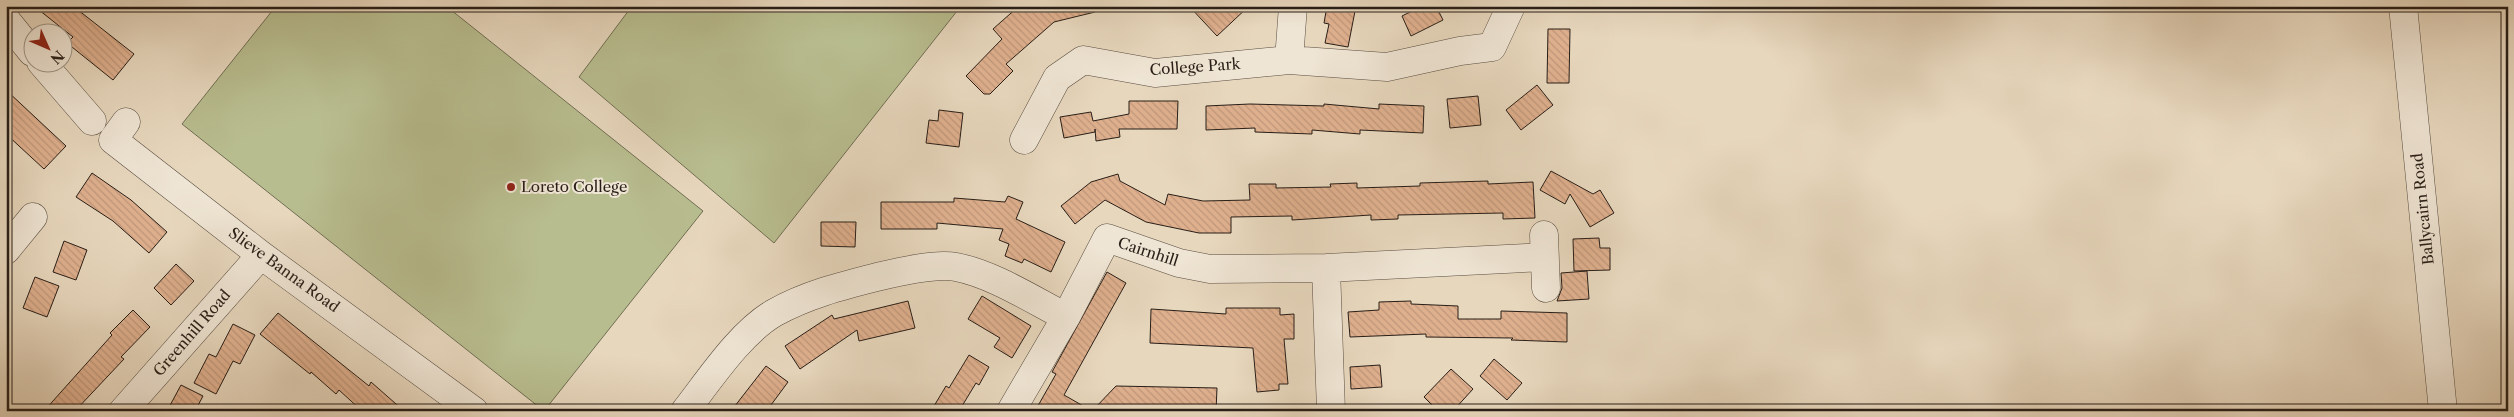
<svg xmlns="http://www.w3.org/2000/svg" width="2514" height="417" viewBox="0 0 2514 417" font-family="'Libre Caslon Text',serif">
<style>
.garden{fill:#b8bd8f;stroke:#706e53}
.building{fill:url(#building-back-hatch);stroke:#281e17}
.lines{fill:none;stroke-linecap:round;stroke-linejoin:round}
.minor-casing{stroke:#584c40;stroke-width:29}
.minor{stroke:#efe5d4;stroke-width:28}
.poi-dot{fill:#8f2418;stroke:#efe5d4;stroke-width:2}
.labels{text-anchor:middle;stroke-width:4;stroke-linejoin:round;paint-order:stroke}
.street-label{font-size:15px;fill:#281e17;stroke:#efe5d4}
.poi-label{font-size:15px;fill:#281e17;stroke:#efe5d4;text-anchor:start}
</style>
<defs>
<pattern id="building-back-hatch" width="6" height="6" patternUnits="userSpaceOnUse" patternTransform="scale(1.25)"><rect width="6" height="6" fill="#dfb08e"/><path d="M-1 5l2 2M0 0l6 6M5-1l2 2" fill="none" stroke="#bf977a"/></pattern>
</defs>
<rect width="100%" height="100%" fill="#e7d7bd"/>
<filter id="stains"><feTurbulence type="fractalNoise" baseFrequency=".004" numOctaves="4"/><feColorMatrix values="0 0 0 0 .2 0 0 0 0 .09 0 0 0 0 .02 0 0 0 .5 -.17"/></filter>
<radialGradient id="worn" r=".72"><stop offset=".6" stop-color="#630" stop-opacity="0"/><stop offset="1" stop-color="#630" stop-opacity=".3"/></radialGradient>
<!-- garden -->
<path class="garden" d="M 276,6 L 446,6 L 703,211 L 544,411 L 182,124 Z
M 632,6 L 961,6 L 774,243 L 579,77 Z"/>
<!-- building -->
<path class="building" d="M 34,6 L 73,6 L 134,54 L 113,80 L 67,43 L 73,37 Z
M 1019,6 L 1095,6 L 1095,12 L 1054,22 L 1006,64 L 1013,71 L 990,94 L 984,94 L 966,76 L 1002,39 L 993,29 Z
M 1189,6 L 1249,6 L 1217,36 Z
M 1327,6 L 1356,6 L 1348,47 L 1325,43 L 1329,24 L 1324,23 Z
M 1422,6 L 1436,6 L 1443,20 L 1411,36 L 1402,16 Z
M 1548,29 L 1570,29 L 1569,83 L 1547,83 Z
M 1537,85 L 1553,105 L 1521,130 L 1506,110 Z
M 6,90 L 66,146 L 44,169 L 6,134 Z
M 1478,96 L 1481,125 L 1450,128 L 1447,99 Z
M 1129,101 L 1178,101 L 1177,129 L 1119,129 L 1120,137 L 1096,141 L 1095,129 L 1095,132 L 1064,138 L 1060,117 L 1091,112 L 1093,121 L 1129,114 Z
M 1250,104 L 1324,106 L 1324,104 L 1379,109 L 1379,104 L 1424,106 L 1423,133 L 1360,130 L 1360,134 L 1312,130 L 1312,134 L 1255,132 L 1255,128 L 1206,130 L 1206,106 Z
M 939,110 L 963,113 L 959,147 L 926,143 L 929,120 L 938,121 Z
M 1551,171 L 1593,194 L 1600,190 L 1614,213 L 1590,227 L 1570,194 L 1565,204 L 1540,190 Z
M 92,173 L 131,200 L 167,232 L 149,253 L 113,221 L 76,197 Z
M 1118,174 L 1120,181 L 1165,205 L 1168,194 L 1203,201 L 1250,200 L 1249,184 L 1276,184 L 1276,188 L 1331,187 L 1330,184 L 1357,183 L 1357,188 L 1420,186 L 1420,183 L 1488,181 L 1488,184 L 1533,182 L 1535,218 L 1503,219 L 1503,213 L 1398,215 L 1398,219 L 1371,220 L 1371,215 L 1292,220 L 1292,216 L 1231,217 L 1231,233 L 1199,233 L 1146,222 L 1105,200 L 1075,224 L 1061,206 L 1091,182 Z
M 1008,196 L 1023,202 L 1016,219 L 1065,242 L 1051,272 L 1024,259 L 1022,263 L 1005,256 L 1009,244 L 999,240 L 1003,229 L 937,223 L 937,229 L 881,229 L 881,202 L 954,202 L 954,198 L 1005,202 Z
M 821,222 L 856,222 L 855,247 L 821,246 Z
M 1599,238 L 1600,248 L 1610,248 L 1610,270 L 1574,271 L 1573,239 Z
M 64,241 L 87,250 L 76,280 L 53,272 Z
M 176,264 L 194,281 L 171,305 L 154,288 Z
M 1587,271 L 1589,299 L 1557,301 L 1562,288 L 1561,273 Z
M 1107,272 L 1126,283 L 1064,395 L 1092,411 L 1035,411 L 1056,374 L 1052,372 Z
M 35,277 L 59,286 L 47,317 L 23,308 Z
M 982,296 L 1031,326 L 1012,358 L 994,347 L 1000,338 L 968,319 Z
M 908,301 L 915,328 L 859,341 L 857,330 L 800,369 L 785,346 L 832,315 L 834,319 Z
M 1411,301 L 1411,304 L 1458,306 L 1458,319 L 1501,319 L 1501,311 L 1567,313 L 1567,342 L 1511,340 L 1513,338 L 1426,337 L 1426,334 L 1350,337 L 1348,312 L 1379,310 L 1379,302 Z
M 1226,308 L 1280,308 L 1280,315 L 1294,314 L 1294,339 L 1284,339 L 1288,384 L 1279,384 L 1279,390 L 1257,392 L 1253,348 L 1150,343 L 1151,309 L 1226,314 Z
M 133,310 L 150,327 L 121,357 L 124,359 L 75,411 L 44,411 L 112,335 L 110,333 Z
M 278,313 L 369,386 L 371,382 L 404,411 L 362,411 L 339,390 L 336,394 L 311,372 L 310,374 L 260,334 Z
M 233,324 L 255,335 L 240,364 L 233,361 L 216,394 L 194,383 L 209,354 L 216,357 Z
M 969,355 L 989,367 L 979,385 L 976,383 L 959,411 L 931,411 L 946,386 L 949,388 Z
M 1494,359 L 1522,383 L 1507,400 L 1480,376 Z
M 1380,365 L 1382,387 L 1351,389 L 1350,367 Z
M 766,366 L 788,382 L 771,405 L 766,411 L 731,411 Z
M 1451,369 L 1473,389 L 1453,411 L 1438,411 L 1424,397 Z
M 181,385 L 203,396 L 195,411 L 167,411 Z
M 1116,386 L 1217,388 L 1216,411 L 1094,409 Z"/>
<g class="lines">
<defs>
<path id="minor" d="M 2403,6 L 2443,411
M 6,20 L 32,52
M 1289,60 L 1387,67 L 1460,51 L 1492,47 L 1511,6
M 41,62 L 92,121
M 126,122 L 113,140 L 261,255 L 474,411
M 1024,140 L 1057,78 L 1083,60 L 1155,73 L 1289,60 L 1293,6
M 1544,235 L 1546,288
M 6,250 L 33,217
M 1326,268 L 1331,411
M 123,411 L 261,255
M 685,411 C 710,379 740,333 774,313 C 806,295 841,286 877,277 C 898,272 935,263 956,267 C 993,274 1033,300 1066,317
M 1011,411 L 1066,317 L 1107,238 L 1179,263 L 1210,269 L 1326,268 L 1544,257"/>
</defs>
<!-- minor casing -->
<use href="#minor" class="minor-casing"/>
<!-- minor -->
<use href="#minor" class="minor"/>
</g>
<!-- markers -->
<circle class="poi-dot" cx="511" cy="187" r="5"/>
<g class="labels">
<!-- street labels -->
<g class="street-label">
<text transform="translate(1195 67) rotate(-4)" y="5">College Park</text>
<text transform="translate(2423 209) rotate(-96)" y="5">Ballycairn Road</text>
<text transform="translate(1148 252) rotate(18)" y="5">Cairnhill</text>
<text transform="translate(284 270) rotate(36)" y="5">Slieve Banna Road</text>
<text transform="translate(192 333) rotate(-49)" y="5">Greenhill Road</text>
</g>
<!-- poi labels -->
<g class="poi-label">
<text x="521" y="192">Loreto College</text>
</g>
</g>
<!-- margin -->
<rect width="2514" height="417" fill="none" stroke="#e7d7bd" stroke-width="25"/>
<rect x="8" y="8" width="2499" height="402" fill="none" stroke="#281e17" stroke-width="2.5"/>
<rect x="12" y="12" width="2489" height="392" fill="none" stroke="#281e17"/>
<!-- north arrow -->
<g transform="translate(48 48) rotate(135)"><circle r="24" fill="#efe5d4" stroke="#9f9588"/>
<path d="M0-4L9 19L0 12L-9 19Z" fill="#8f2418"/>
<text y="-8" font-size="14" font-weight="bold" text-anchor="middle" fill="#281e17">N</text>
</g>
<rect width="100%" height="100%" filter="url(#stains)"/>
<rect width="100%" height="100%" fill="url(#worn)"/>
</svg>
